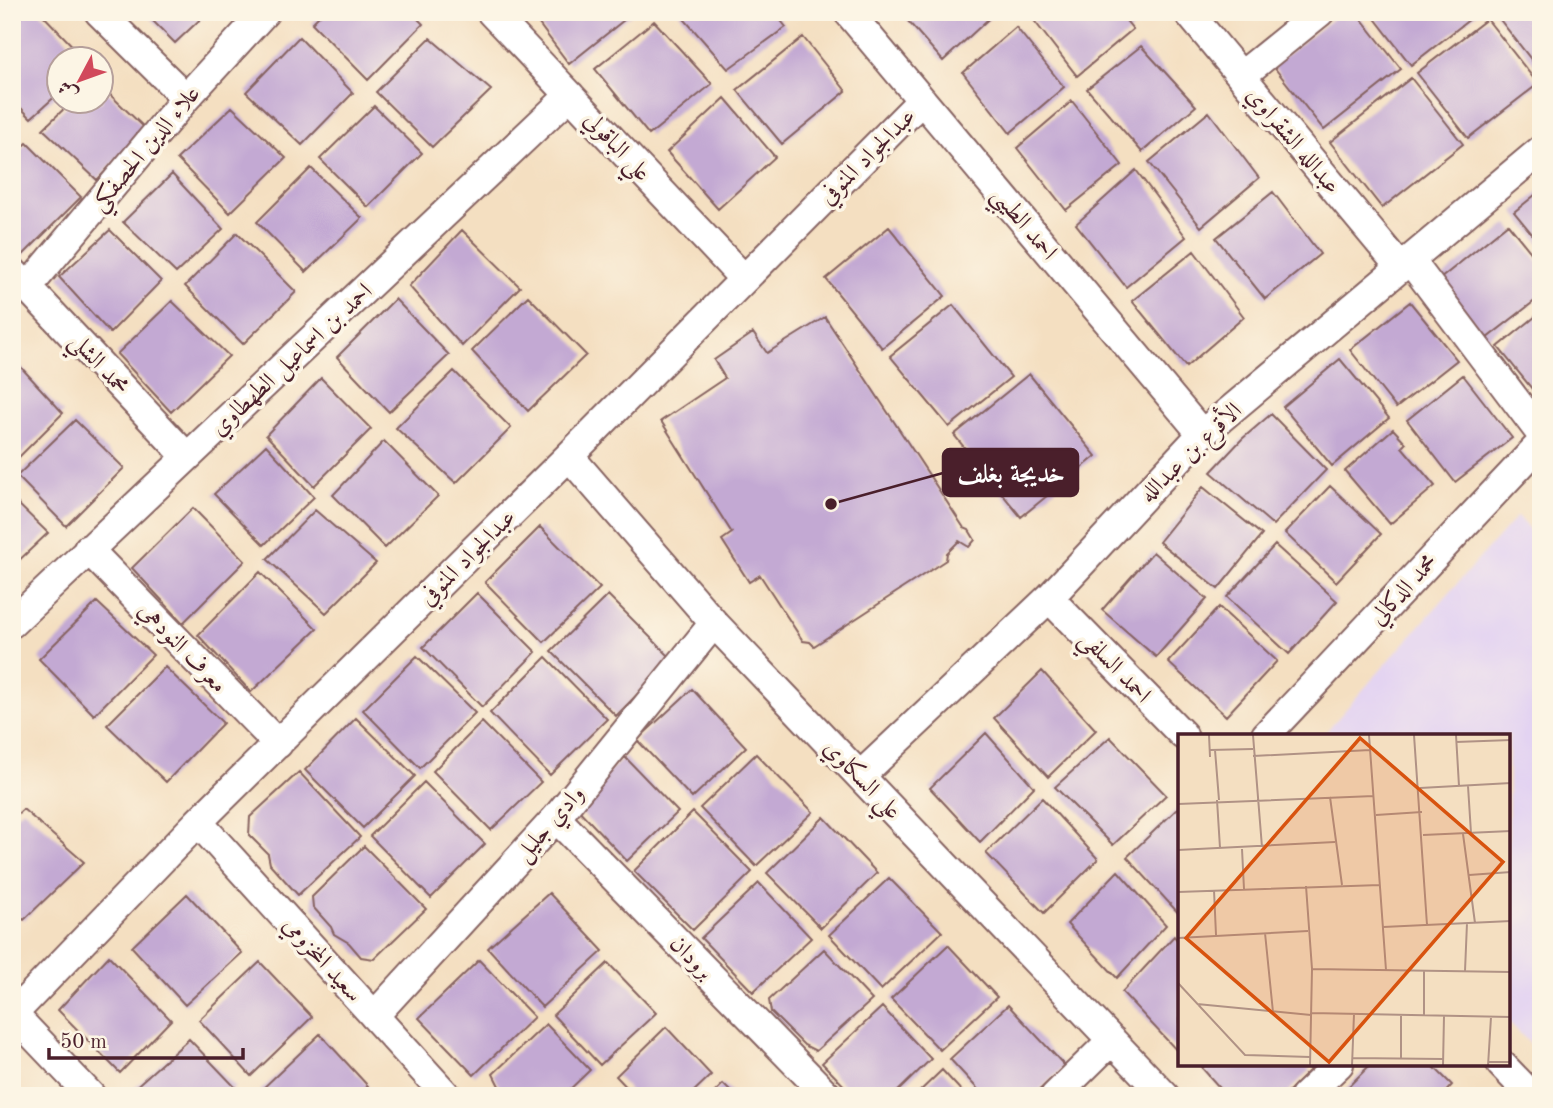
<svg xmlns="http://www.w3.org/2000/svg" width="1553" height="1108" viewBox="0 0 1553 1108" font-family="'Old Standard TT',Amiri,serif">
<style>
.built{fill:#e3d3f2}
.building{fill:#c3a9d3}
.lines{fill:none;stroke-linecap:round;stroke-linejoin:round}
.minor-casing{stroke:#866260;stroke-width:32}
.minor{stroke:#fff;stroke-width:28}
.labels{text-anchor:middle;stroke-width:7;stroke-linejoin:round;paint-order:stroke}
.street-label{font-size:24px;fill:#4a1f2b;stroke:#fcf5e5}
.inset-road{fill:none;stroke:#b09285;stroke-width:2}
.view{fill:#d8530f;fill-opacity:0.15;stroke:#d8530f;stroke-width:3.5}
.inset-edge{fill:none;stroke:#4a1f2b;stroke-width:3.5}
.leader{fill:none;stroke:#4a1f2b;stroke-width:2.5}
.callout-dot{fill:#4a1f2b;stroke:#fcf5e5;stroke-width:2.5}
.callout{fill:#4a1f2b;stroke:#4a1f2b;stroke-width:2.5}
.callout-label{font-size:26px;text-anchor:middle;font-weight:bold;fill:#fff}
</style>
<rect width="100%" height="100%" fill="#fcf5e5"/>
<filter id="ink" filterUnits="userSpaceOnUse"><feTurbulence type="fractalNoise" baseFrequency=".0143" numOctaves="2"/><feDisplacementMap in="SourceGraphic" scale="14" xChannelSelector="R" yChannelSelector="G"/><feConvolveMatrix kernelMatrix="1 2 1 2 8 2 1 2 1" color-interpolation-filters="sRGB"/></filter>
<filter id="wash" filterUnits="userSpaceOnUse"><feTurbulence type="fractalNoise" baseFrequency=".00686" numOctaves="4" result="noise"/><feDisplacementMap in="SourceGraphic" scale="28" xChannelSelector="R" yChannelSelector="G"/><feGaussianBlur stdDeviation="1.57" result="paint"/><feColorMatrix in="noise" values="0 0 0 0 0 0 0 0 0 0 0 0 0 0 0 0 0 1.4 0 .05"/><feComposite in="paint" operator="in"/></filter>
<g filter="url(#wash)">
<rect width="100%" height="100%" fill="#f4dfc1"/>
<!-- built -->
<path class="built" d="M 1517,516 L 1541,542 L 1541,1055 L 1509,1022 L 1509,735 L 1323,735 Z"/>
<g id="blocks">
<!-- building -->
<path class="building" d="M 26,12 L 40,12 L 86,60 L 60,60 L 60,92 L 31,118 L 12,99 L 12,25 Z
M 144,12 L 208,12 L 175,43 Z
M 323,12 L 411,12 L 423,24 L 368,80 L 312,23 Z
M 530,12 L 634,12 L 569,64 Z
M 678,12 L 774,12 L 786,27 L 728,69 Z
M 900,12 L 996,12 L 943,61 Z
M 1030,12 L 1119,12 L 1133,29 L 1077,76 L 1029,14 Z
M 1341,12 L 1356,12 L 1401,69 L 1324,130 L 1273,66 Z
M 1370,12 L 1479,12 L 1411,65 Z
M 1494,12 L 1541,12 L 1541,72 Z
M 1487,19 L 1538,84 L 1468,138 L 1417,73 Z
M 654,21 L 712,84 L 649,135 L 595,69 Z
M 1016,27 L 1064,87 L 1010,133 L 963,73 Z
M 299,37 L 353,93 L 302,145 L 246,92 Z
M 803,37 L 846,91 L 782,144 L 737,90 Z
M 430,38 L 491,90 L 432,147 L 376,92 Z
M 1141,46 L 1196,106 L 1142,152 L 1087,89 Z
M 1411,78 L 1463,144 L 1382,208 L 1330,142 Z
M 102,87 L 146,129 L 97,180 L 43,129 L 71,102 L 102,102 Z
M 725,98 L 775,157 L 718,209 L 667,152 Z
M 1072,101 L 1122,165 L 1066,210 L 1017,148 Z
M 374,106 L 422,153 L 368,207 L 320,159 Z
M 232,107 L 286,158 L 230,213 L 177,159 Z
M 1209,112 L 1259,178 L 1201,227 L 1149,162 Z
M 27,143 L 81,197 L 23,255 L 12,244 L 12,157 Z
M 311,168 L 362,218 L 306,272 L 257,222 Z
M 1136,170 L 1186,237 L 1126,287 L 1076,224 Z
M 172,174 L 223,229 L 176,273 L 123,222 Z
M 1541,190 L 1541,245 L 1514,212 Z
M 1273,192 L 1320,254 L 1265,299 L 1216,238 Z
M 1508,224 L 1541,265 L 1541,296 L 1487,338 L 1440,279 Z
M 889,227 L 945,296 L 882,348 L 826,279 Z
M 110,230 L 161,281 L 110,333 L 59,277 Z
M 462,230 L 520,287 L 462,346 L 409,286 Z
M 237,233 L 296,292 L 243,344 L 185,286 Z
M 1194,251 L 1244,317 L 1186,367 L 1132,301 Z
M 528,296 L 586,355 L 528,411 L 472,351 Z
M 395,299 L 449,355 L 389,412 L 337,357 Z
M 172,301 L 229,356 L 171,412 L 117,354 Z
M 1410,302 L 1457,360 L 1396,408 L 1350,350 Z
M 953,305 L 1011,377 L 949,427 L 890,356 Z
M 1541,312 L 1541,400 L 1498,347 Z
M 825,317 L 964,528 L 969,530 L 975,540 L 969,547 L 959,541 L 947,553 L 946,560 L 814,646 L 810,642 L 803,641 L 760,575 L 749,582 L 722,540 L 732,533 L 661,421 L 725,378 L 714,360 L 753,333 L 767,353 Z
M 1340,359 L 1389,418 L 1332,466 L 1283,407 Z
M 18,364 L 63,413 L 12,464 L 12,370 Z
M 454,371 L 511,428 L 456,483 L 396,428 Z
M 1029,374 L 1096,456 L 1021,517 L 954,435 Z
M 1463,375 L 1512,438 L 1455,482 L 1407,420 Z
M 321,378 L 371,429 L 314,486 L 266,435 Z
M 1271,414 L 1326,470 L 1273,525 L 1211,472 L 1242,439 Z
M 75,420 L 124,468 L 66,526 L 17,476 Z
M 1393,429 L 1406,443 L 1402,447 L 1435,486 L 1390,524 L 1345,471 Z
M 384,441 L 438,496 L 385,548 L 333,495 Z
M 266,445 L 314,497 L 264,545 L 214,494 Z
M 1330,486 L 1381,534 L 1336,582 L 1285,533 Z
M 1203,487 L 1262,535 L 1218,589 L 1159,542 Z
M 12,498 L 48,533 L 12,567 Z
M 193,508 L 245,561 L 183,623 L 132,568 Z
M 315,510 L 376,563 L 326,613 L 267,559 Z
M 540,527 L 600,588 L 544,642 L 485,582 Z
M 1275,545 L 1337,601 L 1289,654 L 1227,597 Z
M 1153,552 L 1207,599 L 1156,657 L 1102,610 Z
M 260,572 L 317,629 L 251,692 L 198,635 Z
M 477,593 L 536,652 L 482,707 L 423,647 Z
M 608,595 L 672,659 L 616,716 L 551,651 Z
M 97,602 L 153,655 L 94,715 L 39,659 Z
M 1219,607 L 1277,661 L 1226,716 L 1168,662 Z
M 417,656 L 475,713 L 420,768 L 363,710 Z
M 546,657 L 607,719 L 550,775 L 490,713 Z
M 165,667 L 223,723 L 166,782 L 107,725 Z
M 1042,671 L 1096,730 L 1048,777 L 994,718 Z
M 692,689 L 746,747 L 692,798 L 637,740 Z
M 356,718 L 415,776 L 363,828 L 305,770 Z
M 482,722 L 541,782 L 491,830 L 433,771 Z
M 986,733 L 1034,787 L 980,842 L 930,788 Z
M 1110,737 L 1166,795 L 1113,845 L 1055,787 Z
M 756,754 L 813,812 L 756,866 L 700,808 Z
M 625,757 L 678,812 L 627,861 L 574,805 Z
M 299,772 L 360,837 L 298,895 L 270,864 L 268,854 L 249,835 L 250,817 Z
M 424,782 L 485,844 L 431,898 L 370,836 Z
M 1042,798 L 1098,859 L 1044,913 L 986,853 Z
M 1180,806 L 1180,915 L 1127,857 Z
M 23,809 L 84,862 L 24,920 L 12,909 L 12,819 Z
M 693,812 L 752,872 L 693,930 L 634,871 Z
M 824,817 L 877,873 L 821,928 L 767,873 Z
M 364,846 L 426,909 L 374,959 L 361,957 L 349,943 L 334,934 L 331,927 L 313,907 L 312,897 Z
M 1118,871 L 1166,925 L 1117,978 L 1067,924 Z
M 889,878 L 942,932 L 881,990 L 829,935 Z
M 759,883 L 811,938 L 753,992 L 701,938 Z
M 549,893 L 603,951 L 542,1007 L 488,948 Z
M 187,894 L 242,953 L 185,1005 L 132,947 Z
M 1174,936 L 1180,944 L 1180,1054 L 1122,992 Z
M 948,945 L 997,997 L 940,1050 L 891,999 Z
M 824,949 L 872,1000 L 816,1051 L 804,1045 L 771,1012 L 769,1000 Z
M 109,956 L 171,1020 L 120,1073 L 58,1010 Z
M 479,960 L 534,1017 L 474,1075 L 419,1018 Z
M 260,962 L 312,1017 L 251,1076 L 199,1020 Z
M 608,963 L 656,1013 L 600,1065 L 553,1015 Z
M 1008,1005 L 1065,1066 L 1033,1096 L 984,1096 L 950,1059 Z
M 882,1007 L 931,1059 L 893,1096 L 854,1096 L 822,1063 Z
M 546,1024 L 590,1070 L 563,1096 L 504,1096 L 493,1074 Z
M 666,1027 L 711,1075 L 689,1096 L 635,1096 L 616,1076 Z
M 320,1034 L 368,1086 L 358,1096 L 263,1096 L 259,1092 Z
M 189,1039 L 235,1087 L 225,1096 L 138,1096 L 132,1090 Z
M 1206,1064 L 1305,1064 L 1310,1070 L 1284,1096 L 1227,1096 L 1202,1068 Z
M 1371,1064 L 1431,1064 L 1452,1085 L 1442,1096 L 1353,1096 L 1346,1089 Z
M 942,1070 L 966,1096 L 915,1096 Z
M 723,1084 L 735,1096 L 711,1096 Z"/>
</g>
</g>
<g filter="url(#ink)">
<use href="#blocks" fill-opacity="0" stroke="#866260" stroke-width="2"/>
<g class="lines">
<defs>
<path id="minor" d="M 99,12 L 186,98
M 491,12 L 744,279
M 848,12 L 1202,434
M 1188,12 L 1400,267
M 1241,76 L 1320,12
M 1410,260 L 1541,434
M 12,271 L 187,457
M 28,287 L 186,98 L 265,12
M 569,456 L 714,623 L 1165,1096
M 88,549 L 278,744
M 1049,598 L 1183,735
M 12,623 L 570,95
M 1266,735 L 1541,443
M 860,776 L 1049,598 L 1202,434 L 1541,150
M 556,818 L 828,1096
M 198,822 L 447,1096
M 13,1014 L 91,1096
M 12,1015 L 198,822 L 569,456 L 922,100
M 374,1016 L 556,818 L 714,623
M 1501,1064 L 1532,1096
M 1055,1096 L 1112,1040
M 1305,1096 L 1339,1064"/>
</defs>
<!-- minor casing -->
<use href="#minor" class="minor-casing"/>
<!-- minor -->
<use href="#minor" class="minor"/>
</g>
</g>
<g class="labels">
<!-- street labels -->
<g class="street-label">
<text transform="translate(1294 140) rotate(50)" y="8">عبدالله الشقراوي</text>
<text transform="translate(618 146) rotate(47)" y="8">علي الباقولي</text>
<text transform="translate(145 148) rotate(-50)" y="8">علاء الدين الحصفكي</text>
<text transform="translate(867 156) rotate(-45)" y="8">عبدالجواد المنوفي</text>
<text transform="translate(1025 223) rotate(50)" y="8">احمد الطيبي</text>
<text transform="translate(291 359) rotate(-43)" y="8">احمد بن اسماعيل الطهطاوي</text>
<text transform="translate(100 363) rotate(47)" y="8">محمد الشلي</text>
<text transform="translate(1190 452) rotate(-44)" y="8">الأقرع بن عبدالله</text>
<text transform="translate(467 557) rotate(-45)" y="8">عبدالجواد المنوفي</text>
<text transform="translate(1403 589) rotate(-47)" y="8">محمد الدكالي</text>
<text transform="translate(183 647) rotate(46)" y="8">معرف النودهي</text>
<text transform="translate(1116 666) rotate(46)" y="8">احمد السلفي</text>
<text transform="translate(863 779) rotate(46)" y="8">علي السكاوي</text>
<text transform="translate(549 823) rotate(-49)" y="8">وادي جليل</text>
<text transform="translate(692 957) rotate(46)" y="8">برودان</text>
<text transform="translate(323 959) rotate(48)" y="8">سعيد المخزومي</text>
</g>
</g>
<!-- overview -->
<g transform="translate(1178 734)">
<rect width="332" height="332" fill="#f4dfc1"/>
<path class="inset-road" d="M 31,1 L 32,23M 75,1 L 84,113M 191,1 L 208,236M 236,1 L 249,191M 278,1 L 281,52M 278,8 L 333,6M 32,16 L 75,15M 37,16 L 41,66M 75,22 L 192,16M 290,52 L 293,99M 242,54 L 333,49M 152,63 L 164,151M 39,66 L 42,114M 0,70 L 196,62M 198,81 L 244,78M 285,100 L 297,189M 245,101 L 333,97M 64,115 L 66,155M 0,116 L 157,108M 291,141 L 333,138M 128,152 L 134,235 L 132,332M 36,156 L 38,201M 0,158 L 202,151M 205,193 L 333,187M 87,199 L 95,278M 0,204 L 130,197M 134,235 L 333,238M 287,237 L 289,189M 0,249 L 67,321 L 132,323M 19,270 L 133,281M 133,279 L 333,283M 246,281 L 246,236M 174,324 L 265,325M 223,325 L 223,281M 310,328 L 333,328M 174,332 L 176,280M 265,332 L 266,282M 310,332 L 313,283"/>
<path class="view" d="M 182,4 L 325,128 L 151,328 L 8,204 Z"/>
<rect width="332" height="332" class="inset-edge"/>
</g>
<!-- callouts -->
<path class="leader" d="M831 504L943 473"/>
<circle class="callout-dot" cx="831" cy="504" r="7"/>
<rect class="callout" x="943" y="449" width="135" height="47" rx="7"/>
<g class="callout-label">
<text x="1011" y="482">خديجة بغلف</text>
</g>
<!-- margin -->
<rect width="1553" height="1108" fill="none" stroke="#fcf5e5" stroke-width="42"/>
<!-- north arrow -->
<g transform="translate(80 80) rotate(229)"><circle r="33" fill="#fcf5e5" stroke="#b59f9b" stroke-width="2"/>
<path d="M0-5L12 26L0 18L-12 26Z" fill="#d1495b"/>
<text y="-10" font-size="19" font-weight="bold" text-anchor="middle" fill="#4a1f2b">ش</text>
</g>
<!-- scale -->
<path d="M49 1048v10h194v-10" fill="none" stroke="#4a1f2b" stroke-width="3.5"/>
<text x="60" y="1048" font-size="21" fill="#4a1f2b" stroke="#fcf5e5" stroke-width="5" paint-order="stroke">50 m</text>
</svg>
